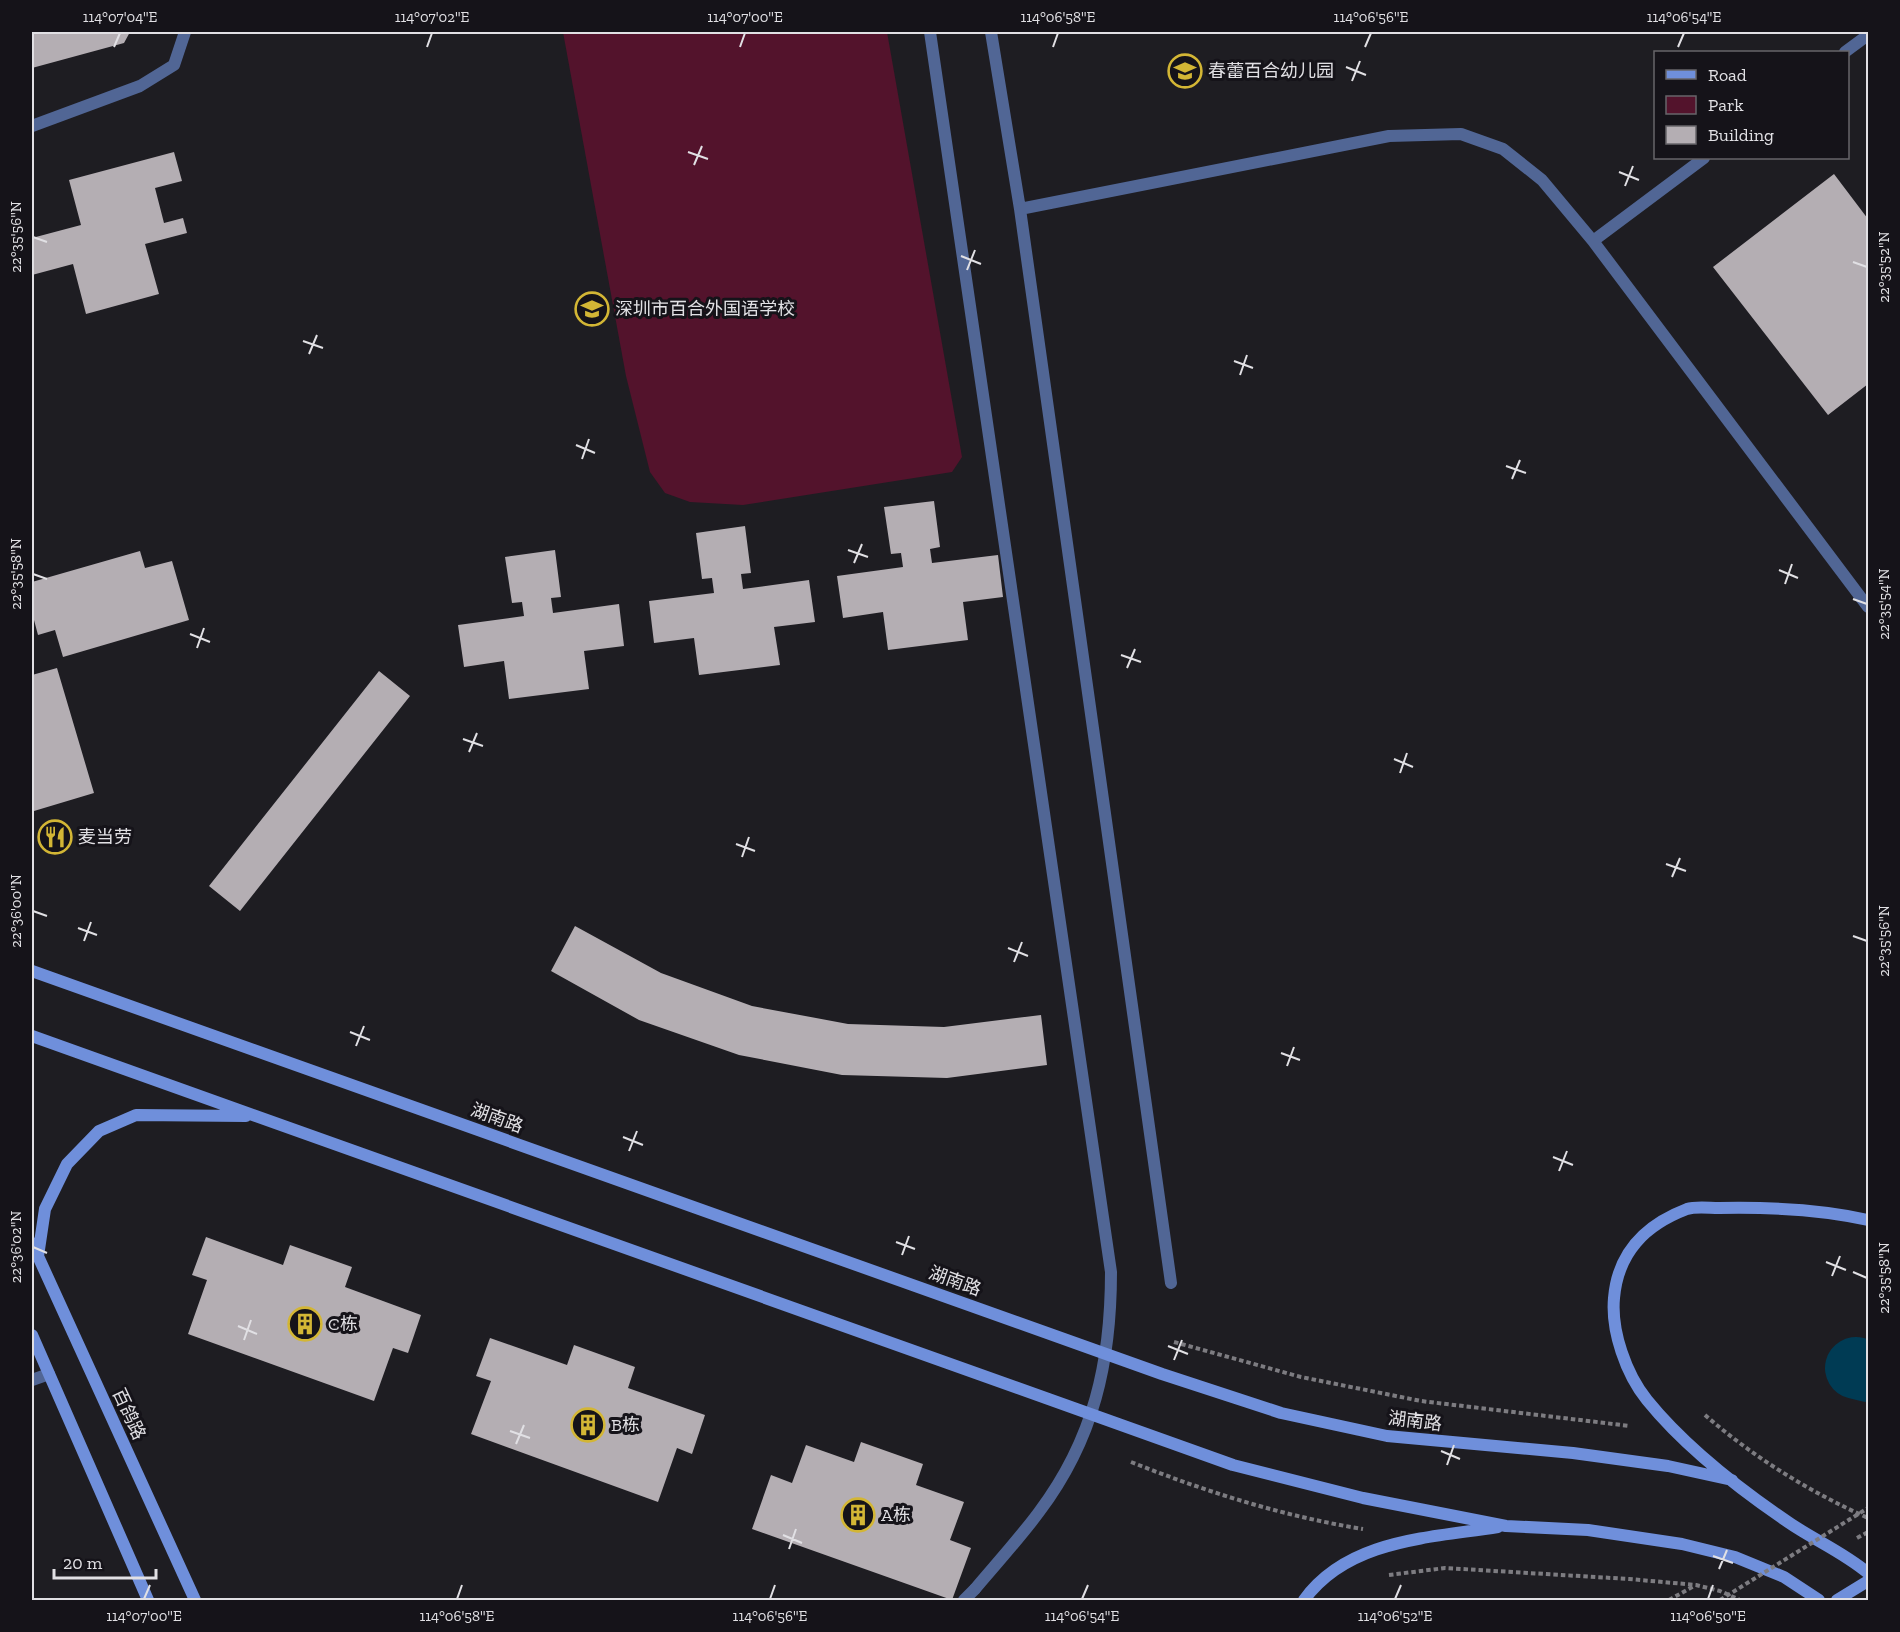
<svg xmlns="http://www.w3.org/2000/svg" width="1900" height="1632" viewBox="0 0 1900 1632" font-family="'Zilla Slab','Noto Sans SC',serif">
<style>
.green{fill:#53132c}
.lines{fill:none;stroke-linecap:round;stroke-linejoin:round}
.river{stroke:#003b54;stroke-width:62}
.building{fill:#b4aeb3}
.path{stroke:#7d7c81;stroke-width:4;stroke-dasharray:4.5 3;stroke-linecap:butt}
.service{stroke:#516695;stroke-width:12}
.minor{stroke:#516695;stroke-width:12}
.secondary{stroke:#6f8fdb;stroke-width:12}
.path-bridge{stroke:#7d7c81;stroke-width:4;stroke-dasharray:4.5 3;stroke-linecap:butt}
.ticks{fill:none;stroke:#e1e0e4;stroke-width:2}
.labels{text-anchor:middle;stroke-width:6;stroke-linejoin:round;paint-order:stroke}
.poi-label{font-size:18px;fill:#e1e0e4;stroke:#151319;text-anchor:start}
.street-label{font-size:18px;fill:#e1e0e4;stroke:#151319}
.neatline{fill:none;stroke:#e1e0e4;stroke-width:2}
.ticks-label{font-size:15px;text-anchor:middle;fill:#e1e0e4}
</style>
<rect width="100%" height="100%" fill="#1e1d22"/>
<!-- green -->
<path class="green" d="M 563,32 L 887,32 L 962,457 L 952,472 L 743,505 L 690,502 L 665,493 L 650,472 L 626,376 Z"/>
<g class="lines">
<!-- river -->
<path class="river" d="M 1856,1368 L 1868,1371"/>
</g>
<!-- building -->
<path class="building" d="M 32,32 L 130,32 L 124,43 L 32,68 Z
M 174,152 L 182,181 L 155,188 L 164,223 L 183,218 L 187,233 L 145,244 L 159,294 L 86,314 L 73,264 L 32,275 L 32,238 L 81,225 L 69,180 Z
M 1834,174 L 1868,219 L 1868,384 L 1828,415 L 1713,267 Z
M 934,501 L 940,547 L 930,549 L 932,563 L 998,555 L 1003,597 L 963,602 L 968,640 L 888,650 L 883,612 L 843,618 L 837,576 L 903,567 L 901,553 L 891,554 L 884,507 Z
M 745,526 L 751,573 L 741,574 L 743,589 L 809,580 L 815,622 L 774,627 L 780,665 L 699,675 L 694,638 L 654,643 L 649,601 L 714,593 L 712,578 L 702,579 L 696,533 Z
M 555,550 L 561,597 L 551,598 L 553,613 L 619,604 L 624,646 L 584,651 L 589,689 L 509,699 L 504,661 L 464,667 L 458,625 L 524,616 L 522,602 L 512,603 L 505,557 Z
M 140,551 L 145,568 L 172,561 L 189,620 L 63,657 L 55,630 L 38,635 L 34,620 L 32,625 L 32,582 Z
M 57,668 L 94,793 L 34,811 L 32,801 L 32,675 Z
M 379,671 L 410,696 L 240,911 L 209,886 Z
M 575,926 L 661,973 L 752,1006 L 848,1024 L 944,1027 L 1041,1015 L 1047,1065 L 947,1078 L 842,1075 L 739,1055 L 639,1020 L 551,971 Z
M 206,1237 L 283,1265 L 290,1245 L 352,1267 L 345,1287 L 421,1315 L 408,1353 L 393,1348 L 374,1401 L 188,1334 L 207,1280 L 192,1275 Z
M 490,1338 L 567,1365 L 574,1345 L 635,1367 L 628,1388 L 705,1415 L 692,1454 L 677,1448 L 658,1502 L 471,1434 L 491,1381 L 476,1376 Z
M 861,1442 L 923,1464 L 916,1485 L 964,1502 L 950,1540 L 971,1548 L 952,1600 L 752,1529 L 771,1475 L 792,1483 L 806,1445 L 854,1462 Z"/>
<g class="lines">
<!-- path -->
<path class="path" d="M 1174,1342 L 1301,1377 L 1421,1401 L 1630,1426
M 1705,1415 C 1753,1457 1810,1492 1868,1518
M 1131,1462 C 1207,1492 1282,1516 1363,1529
M 1857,1538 L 1868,1532
M 1389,1575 L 1445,1568 L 1629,1579 L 1696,1585 L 1720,1591 L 1740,1600
M 1669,1600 L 1694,1586"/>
<!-- service -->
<path class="service" d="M 964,1600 L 975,1589"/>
<!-- minor -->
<path class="minor" d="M 930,32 L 1111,1272 C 1111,1362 1094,1439 1039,1512 C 1019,1539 996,1564 975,1589
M 991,32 L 1020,209 L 1171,1283
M 1845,52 L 1868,35
M 32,126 L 140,86 L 174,65 L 185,32
M 1020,209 L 1389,136 L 1461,134 L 1503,149 L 1542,180 L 1593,241 L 1868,607
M 1593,241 L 1704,158
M 32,1380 L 49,1374"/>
<!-- secondary -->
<path class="secondary" d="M 32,971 L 1162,1374 L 1281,1413 L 1387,1436 L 1573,1453 L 1668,1466 L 1732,1480
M 32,1036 L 1233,1465 L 1363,1498 L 1506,1526 L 1588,1530 L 1682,1544 L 1735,1557 L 1784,1577 L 1819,1600
M 1868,1220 C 1820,1209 1769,1207 1719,1208 C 1709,1208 1696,1206 1687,1209 C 1645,1225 1618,1252 1614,1298 C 1611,1331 1626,1374 1647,1400 C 1685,1447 1738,1488 1788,1522 C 1814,1540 1843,1552 1868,1573
M 32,1243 L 195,1600
M 38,1256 L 45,1209 L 67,1164 L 99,1131 L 136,1115 L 246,1116
M 32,1335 L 148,1600
M 1304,1600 C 1348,1539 1430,1538 1498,1527
M 1837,1600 L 1868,1581"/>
<!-- path-bridge -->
<path class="path-bridge" d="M 1720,1600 L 1868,1508"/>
</g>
<!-- ticks -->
<path class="ticks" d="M 114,47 L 120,33M 427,47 L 432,33M 740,47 L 745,33M 1053,47 L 1058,33M 1365,47 L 1371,33M 1678,47 L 1684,33M 1346,67 L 1366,75M 1352,81 L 1360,61M 688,152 L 708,159M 694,165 L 702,146M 1619,172 L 1639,180M 1625,186 L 1633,166M 33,237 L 47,242M 961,256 L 981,264M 1853,262 L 1867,267M 967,270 L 975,250M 303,341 L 323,348M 309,354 L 317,335M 1234,361 L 1253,368M 1240,375 L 1247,355M 576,445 L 595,453M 582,459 L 589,439M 1506,466 L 1526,473M 1512,479 L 1520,460M 848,550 L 868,557M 854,563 L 862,544M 1779,570 L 1798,578M 33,574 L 47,579M 1785,584 L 1792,564M 1853,599 L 1867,604M 190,634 L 210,642M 197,648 L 204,628M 1121,655 L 1141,662M 1127,668 L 1135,649M 463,739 L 483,746M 469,752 L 477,733M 1394,759 L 1413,767M 1400,773 L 1407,753M 736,844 L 755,851M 742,857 L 749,837M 1666,864 L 1686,871M 1672,877 L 1680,858M 33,911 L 47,916M 78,928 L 97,935M 1853,936 L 1867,941M 84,941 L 91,922M 1008,948 L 1028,956M 1014,962 L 1022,942M 350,1032 L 370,1040M 356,1046 L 364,1026M 1281,1053 L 1300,1060M 1287,1066 L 1294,1047M 623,1137 L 643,1145M 629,1151 L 637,1131M 1553,1157 L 1573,1165M 1559,1171 L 1567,1151M 896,1242 L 915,1249M 33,1247 L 47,1253M 902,1255 L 909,1236M 1826,1262 L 1846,1270M 1853,1272 L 1867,1278M 1832,1276 L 1840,1256M 238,1326 L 257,1334M 244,1340 L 251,1320M 1168,1346 L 1188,1354M 1174,1360 L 1182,1340M 510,1431 L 530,1438M 516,1444 L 524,1425M 1441,1451 L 1460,1459M 1447,1465 L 1454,1445M 783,1535 L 802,1543M 789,1549 L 796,1529M 1713,1556 L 1733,1563M 1719,1569 L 1727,1550M 144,1599 L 150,1585M 457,1599 L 462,1585M 770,1599 L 775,1585M 1082,1599 L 1088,1585M 1395,1599 L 1401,1585M 1708,1599 L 1713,1585"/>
<!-- icons -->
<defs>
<symbol id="school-ring" viewBox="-11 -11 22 22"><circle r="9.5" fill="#151319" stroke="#d3b635" stroke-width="1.5"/><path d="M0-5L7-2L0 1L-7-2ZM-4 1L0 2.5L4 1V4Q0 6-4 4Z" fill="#d3b635"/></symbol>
<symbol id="restaurant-ring" viewBox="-11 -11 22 22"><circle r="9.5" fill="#151319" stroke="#d3b635" stroke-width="1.5"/><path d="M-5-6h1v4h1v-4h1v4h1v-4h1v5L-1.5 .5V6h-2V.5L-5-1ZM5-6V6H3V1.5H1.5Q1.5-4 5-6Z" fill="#d3b635"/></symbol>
<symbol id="building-ring" viewBox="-11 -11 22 22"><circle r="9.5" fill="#151319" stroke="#d3b635" stroke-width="1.5"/><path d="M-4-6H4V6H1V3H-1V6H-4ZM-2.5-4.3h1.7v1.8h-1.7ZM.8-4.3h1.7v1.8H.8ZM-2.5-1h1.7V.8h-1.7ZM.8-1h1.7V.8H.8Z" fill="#d3b635"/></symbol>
</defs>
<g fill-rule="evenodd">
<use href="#school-ring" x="1166" y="52" width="38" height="38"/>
<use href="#school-ring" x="573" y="290" width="38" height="38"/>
<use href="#restaurant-ring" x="36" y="818" width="38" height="38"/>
<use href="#building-ring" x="286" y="1305" width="38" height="38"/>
<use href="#building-ring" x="569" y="1406" width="38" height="38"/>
<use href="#building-ring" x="839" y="1496" width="38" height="38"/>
</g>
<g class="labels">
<!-- poi labels -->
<g class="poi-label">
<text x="1208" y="77">春蕾百合幼儿园</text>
<text x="615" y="315">深圳市百合外国语学校</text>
<text x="78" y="843">麦当劳</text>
<text x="328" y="1330">C栋</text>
<text x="611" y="1431">B栋</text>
<text x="881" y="1521">A栋</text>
</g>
<!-- street labels -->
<g class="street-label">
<text transform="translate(497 1118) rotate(20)" y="6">湖南路</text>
<text transform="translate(955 1281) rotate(20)" y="6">湖南路</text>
<text transform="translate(129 1414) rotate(65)" y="6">百鸽路</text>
<text transform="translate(1415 1421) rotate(7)" y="6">湖南路</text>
</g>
</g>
<!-- border -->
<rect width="1900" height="1632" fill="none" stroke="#151319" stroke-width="66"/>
<!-- legend -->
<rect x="1654" y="51" width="195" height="108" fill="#151319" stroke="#67656a" stroke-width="1.5"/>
<rect x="1666" y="70" width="30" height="9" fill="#6f8fdb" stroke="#67656a" stroke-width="1.5"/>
<text x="1708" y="81" font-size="18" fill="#e1e0e4">Road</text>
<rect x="1666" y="96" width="30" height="18" fill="#53132c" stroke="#67656a" stroke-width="1.5"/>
<text x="1708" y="111" font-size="18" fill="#e1e0e4">Park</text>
<rect x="1666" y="126" width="30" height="18" fill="#b4aeb3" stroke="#67656a" stroke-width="1.5"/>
<text x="1708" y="141" font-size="18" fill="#e1e0e4">Building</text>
<!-- scale -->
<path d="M54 1569v9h102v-9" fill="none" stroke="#e1e0e4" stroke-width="3"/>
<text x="63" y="1569" font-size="18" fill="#e1e0e4" stroke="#151319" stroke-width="4.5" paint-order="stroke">20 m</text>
<rect x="33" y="33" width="1834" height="1566" class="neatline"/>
<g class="ticks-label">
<text x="120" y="22">114°07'04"E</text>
<text x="432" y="22">114°07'02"E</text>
<text x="745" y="22">114°07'00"E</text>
<text x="1058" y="22">114°06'58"E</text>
<text x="1371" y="22">114°06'56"E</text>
<text x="1684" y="22">114°06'54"E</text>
<text transform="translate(16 237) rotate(-90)" y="5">22°35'56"N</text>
<text transform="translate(1884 267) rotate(-90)" y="5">22°35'52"N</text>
<text transform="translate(16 574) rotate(-90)" y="5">22°35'58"N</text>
<text transform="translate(1884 604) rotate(-90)" y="5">22°35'54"N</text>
<text transform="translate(16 911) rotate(-90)" y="5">22°36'00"N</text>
<text transform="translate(1884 941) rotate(-90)" y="5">22°35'56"N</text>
<text transform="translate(16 1247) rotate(-90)" y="5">22°36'02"N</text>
<text transform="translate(1884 1278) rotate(-90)" y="5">22°35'58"N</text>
<text x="144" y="1621">114°07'00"E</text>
<text x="457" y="1621">114°06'58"E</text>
<text x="770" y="1621">114°06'56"E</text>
<text x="1082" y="1621">114°06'54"E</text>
<text x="1395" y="1621">114°06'52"E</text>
<text x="1708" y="1621">114°06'50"E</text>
</g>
</svg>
